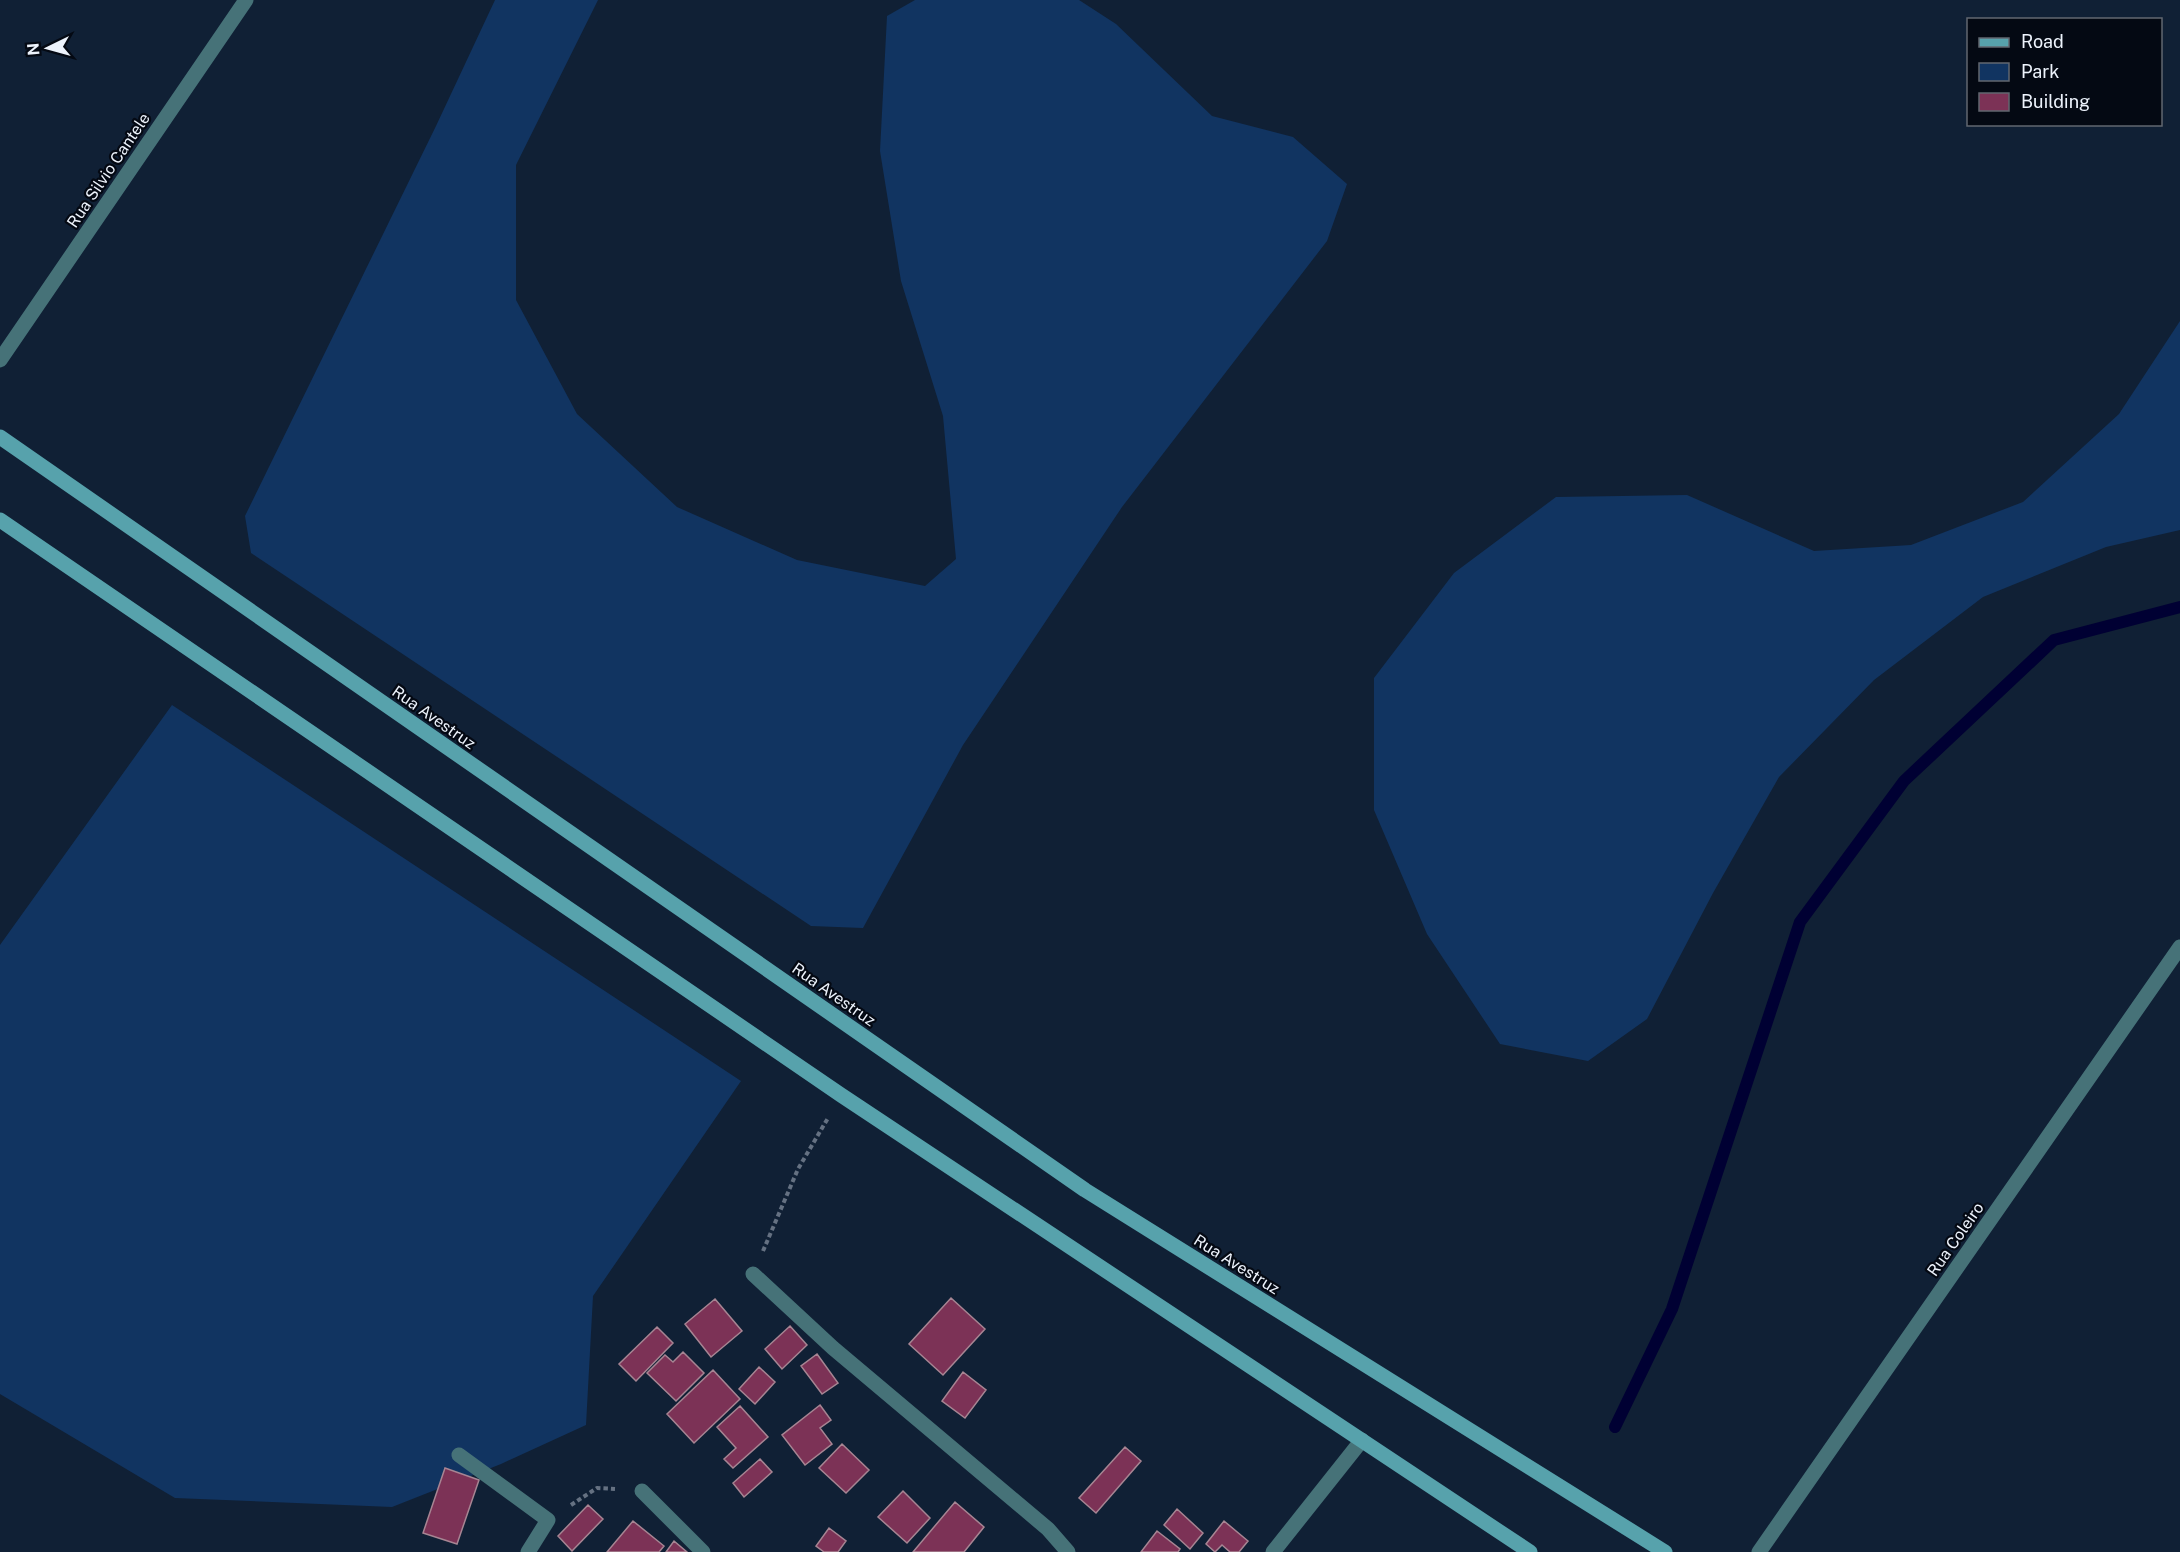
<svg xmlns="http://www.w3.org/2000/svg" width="2180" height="1552" viewBox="0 0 2180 1552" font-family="'Public Sans',sans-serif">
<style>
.green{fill:#113461}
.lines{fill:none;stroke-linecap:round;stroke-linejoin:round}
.stream{stroke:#003;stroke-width:12}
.building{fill:#7c3256;stroke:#a78593;stroke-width:1.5}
.path{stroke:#657182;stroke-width:4;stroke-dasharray:4.5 3;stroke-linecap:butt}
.minor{stroke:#467278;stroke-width:15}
.secondary{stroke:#57a2ac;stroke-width:15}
.labels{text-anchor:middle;stroke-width:4.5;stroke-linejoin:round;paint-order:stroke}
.street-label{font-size:16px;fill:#edf3fc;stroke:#040913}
</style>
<rect width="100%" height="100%" fill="#102035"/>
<!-- green -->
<path class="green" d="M 495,0 L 598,0 L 516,165 L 516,300 L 577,414 L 677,507 L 797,560 L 925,586 L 956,559 L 943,416 L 901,281 L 880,151 L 887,16 L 915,0 L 1079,0 L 1116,24 L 1212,116 L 1293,137 L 1347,184 L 1327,241 L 1122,507 L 963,745 L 863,928 L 811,926 L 251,553 L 245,516 L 436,126 Z
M 2180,321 L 2180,530 L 2106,547 L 1983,597 L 1874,680 L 1779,777 L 1713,893 L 1647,1019 L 1588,1061 L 1500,1044 L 1427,934 L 1374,810 L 1374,678 L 1454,573 L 1556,497 L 1687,495 L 1814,551 L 1911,545 L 2023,502 L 2119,414 Z
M 172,705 L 741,1081 L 593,1296 L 586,1425 L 501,1464 L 392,1507 L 175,1498 L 0,1394 L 0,945 Z"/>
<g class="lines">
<!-- stream -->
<path class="stream" d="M 1615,1427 L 1672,1309 L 1800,922 L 1904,781 L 2054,640 L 2180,607"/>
</g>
<!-- building -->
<path class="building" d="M 951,1298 L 985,1329 L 943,1375 L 909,1344 Z
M 715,1299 L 742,1331 L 711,1357 L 685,1324 Z
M 790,1326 L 807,1345 L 782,1369 L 765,1349 Z
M 657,1327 L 673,1343 L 636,1381 L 619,1364 Z
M 683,1352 L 704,1373 L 676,1401 L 647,1373 L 665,1355 L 673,1362 Z
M 817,1354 L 838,1383 L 822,1394 L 801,1366 Z
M 759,1367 L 775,1382 L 755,1404 L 739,1389 Z
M 713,1370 L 740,1399 L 694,1443 L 667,1414 Z
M 963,1372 L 986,1390 L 965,1418 L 942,1401 Z
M 820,1405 L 831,1420 L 820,1428 L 832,1444 L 805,1465 L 782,1435 Z
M 740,1406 L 768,1437 L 733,1468 L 724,1459 L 736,1448 L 717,1427 Z
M 842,1444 L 869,1470 L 846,1493 L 819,1468 Z
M 1125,1447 L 1141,1461 L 1096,1513 L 1079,1498 Z
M 760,1459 L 772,1472 L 744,1497 L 733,1483 Z
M 445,1468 L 479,1480 L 457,1544 L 423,1533 Z
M 903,1491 L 930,1518 L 907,1543 L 878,1517 Z
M 955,1502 L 984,1527 L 964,1552 L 913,1552 Z
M 588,1505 L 603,1519 L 572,1551 L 558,1536 Z
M 1177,1509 L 1203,1533 L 1190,1549 L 1164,1525 Z
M 633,1521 L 664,1546 L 659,1552 L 607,1552 Z
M 1224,1521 L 1248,1541 L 1239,1552 L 1230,1552 L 1222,1545 L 1215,1552 L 1206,1544 Z
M 829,1528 L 846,1541 L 838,1552 L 824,1552 L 816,1546 Z
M 1157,1531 L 1180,1549 L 1178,1552 L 1141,1552 Z
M 674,1541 L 687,1552 L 666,1552 Z"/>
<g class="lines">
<!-- path -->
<path class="path" d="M 763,1251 L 798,1169 L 828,1118
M 571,1505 L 597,1488 L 615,1489"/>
<!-- minor -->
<path class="minor" d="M 0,360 L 246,0
M 753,1274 L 833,1348 L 1048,1529 L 1068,1552
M 459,1455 L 548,1520 L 528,1552
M 642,1491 L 703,1552
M 1273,1552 L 1362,1440
M 1759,1552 L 2180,947"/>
<!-- secondary -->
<path class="secondary" d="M 0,437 L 1085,1190 L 1665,1552
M 0,520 L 841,1095 L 1530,1552"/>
</g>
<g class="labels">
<!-- street labels -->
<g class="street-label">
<text transform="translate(108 170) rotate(-56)" y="6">Rua Silvio Cantele</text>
<text transform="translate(434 717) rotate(35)" y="6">Rua Avestruz</text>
<text transform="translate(834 994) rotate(35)" y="6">Rua Avestruz</text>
<text transform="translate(1955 1239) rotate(-55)" y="6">Rua Coleiro</text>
<text transform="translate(1237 1264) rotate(32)" y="6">Rua Avestruz</text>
</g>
</g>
<!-- legend -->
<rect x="1967" y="18" width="195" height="108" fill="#040913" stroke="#616770" stroke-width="1.5"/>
<rect x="1979" y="38" width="30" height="9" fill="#57a2ac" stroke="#616770" stroke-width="1.5"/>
<text x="2021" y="48" font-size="18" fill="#edf3fc">Road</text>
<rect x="1979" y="63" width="30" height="18" fill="#113461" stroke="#616770" stroke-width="1.5"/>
<text x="2021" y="78" font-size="18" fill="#edf3fc">Park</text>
<rect x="1979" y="93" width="30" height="18" fill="#7c3256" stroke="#616770" stroke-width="1.5"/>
<text x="2021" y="108" font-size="18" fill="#edf3fc">Building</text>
<!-- north arrow -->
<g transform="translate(48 48) rotate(265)" stroke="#040913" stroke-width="4.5" paint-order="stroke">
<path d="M0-4.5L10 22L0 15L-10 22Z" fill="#edf3fc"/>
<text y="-9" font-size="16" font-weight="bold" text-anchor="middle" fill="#edf3fc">N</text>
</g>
</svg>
